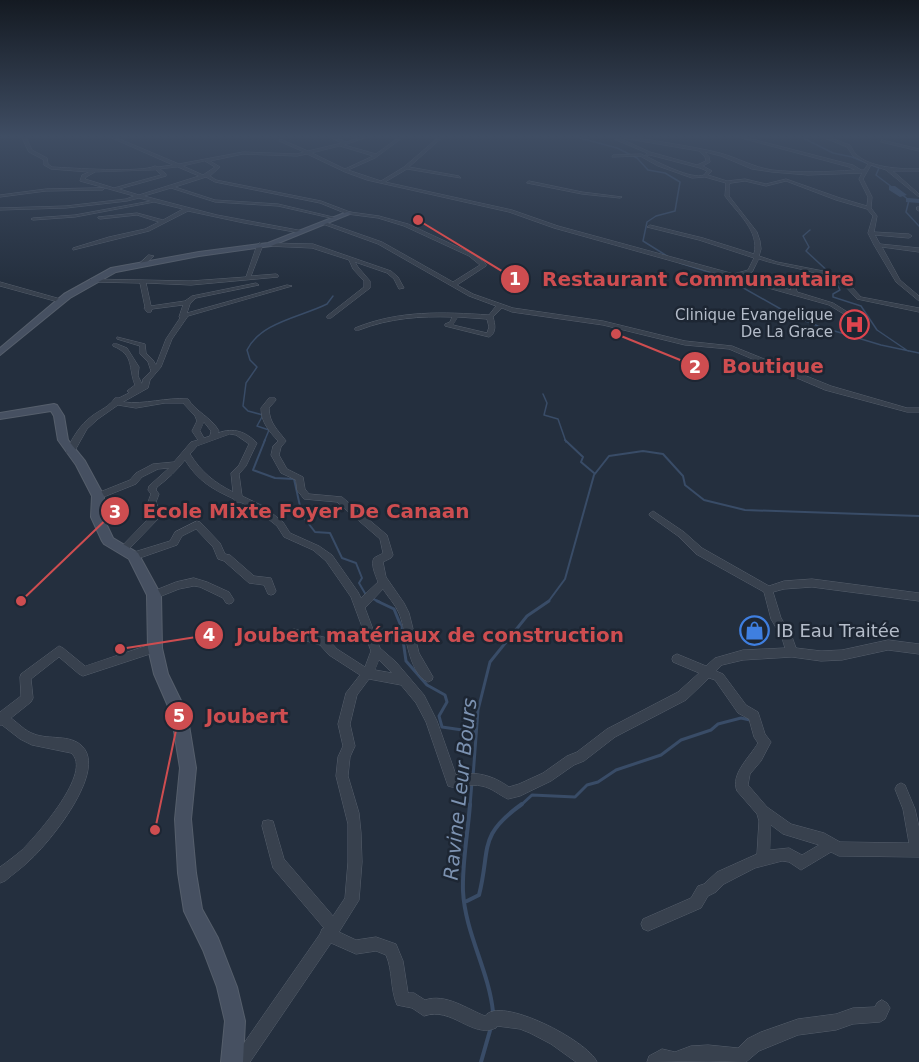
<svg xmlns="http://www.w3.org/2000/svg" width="919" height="1062" viewBox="0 0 919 1062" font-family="'DejaVu Sans',sans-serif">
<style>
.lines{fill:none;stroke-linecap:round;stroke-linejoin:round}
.stream-far3{stroke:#394c67;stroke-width:1.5}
.stream-far2{stroke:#394c67;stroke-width:2}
.stream-far1{stroke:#394c67;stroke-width:3}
.stream{stroke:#394c67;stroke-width:4}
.river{fill:#394c67;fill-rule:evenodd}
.street-casing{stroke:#565f6c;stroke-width:1}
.secondary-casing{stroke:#565f6c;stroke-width:2}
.street{fill:#38414e;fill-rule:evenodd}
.secondary{fill:#465061;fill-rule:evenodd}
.labels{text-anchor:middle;stroke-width:5;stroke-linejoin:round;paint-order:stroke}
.far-poi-label{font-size:15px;fill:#b4bcc9;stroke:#1d2633;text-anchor:end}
.poi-label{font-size:18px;fill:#b4bcc9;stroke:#1d2633;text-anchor:start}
.water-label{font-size:20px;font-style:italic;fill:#7c92b1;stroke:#1d2633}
.leader{fill:none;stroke:#ce4d50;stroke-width:2}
.callout-dot{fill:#ce4d50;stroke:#1d2633;stroke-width:2}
.mark-label{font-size:18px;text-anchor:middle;font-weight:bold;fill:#fff}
.callout-label{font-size:20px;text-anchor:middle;font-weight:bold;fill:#ce4d50;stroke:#1d2633;stroke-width:5;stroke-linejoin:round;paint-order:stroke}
</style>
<rect width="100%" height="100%" fill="#242f3e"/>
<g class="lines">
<!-- stream-far3 -->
<path class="stream-far3" d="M 569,135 L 617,148 L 637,158 L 648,170 L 665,173 L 680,182 L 675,211 L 656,216 L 647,222 L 643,241 L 667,256
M 797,135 L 833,153 L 852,157 L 879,168 L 876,175 L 909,200 L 906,212 L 919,226
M 0,138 L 5,137
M 810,230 L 803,236 L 809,247 L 806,251 L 832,275
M 680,263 L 724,277 L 793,316 L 818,326 L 881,345 L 919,353
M 835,280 L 840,290 L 833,294 L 833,297 L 861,306 L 877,330 L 908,351
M 543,394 L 547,403 L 544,415 L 558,419 L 566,442
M 264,442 L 269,430 L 257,426 L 263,415 L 248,411 L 243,406 L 246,383 L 257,367 L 250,360 L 247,350 C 261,322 301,317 327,304 L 333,296"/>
<!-- stream-far2 -->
<path class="stream-far2" d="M 265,440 L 253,470 L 275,478 L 294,479 L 302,515 L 315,532 L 330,533 L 342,558 L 356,563 L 362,578 L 359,583 L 366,595
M 565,440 L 583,457 L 581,462 L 594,473
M 371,598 L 380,602
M 548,602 L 565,579 L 594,475 L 609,456 L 643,451 L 663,454 L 683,476 L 685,485 L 704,500 L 745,510 L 919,516"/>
<!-- stream-far1 -->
<path class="stream-far1" d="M 377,601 L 394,609 L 401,626 L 406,661 L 427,685 L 445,695 L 447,702 L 439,716 L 442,727 L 476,732
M 473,777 L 478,710 L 490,662 L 527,616 L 549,601
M 470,806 L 472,782
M 520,806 L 532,795 L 575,797 L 587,785 L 598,782 L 616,770 L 661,755 L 681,740 L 711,730 L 718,724 L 741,718 L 750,720"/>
<!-- stream -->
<path class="stream" d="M 470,804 C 468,832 462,863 463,891 C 465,933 489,971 493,1012
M 467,901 L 479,895 C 491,848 477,836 522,804
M 481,1062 L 491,1027"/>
<!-- river -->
<path class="river" d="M 889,186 L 895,186 L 907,195 L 900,197 L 889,190 Z
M 909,198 L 919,199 L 919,203 L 906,202 L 906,198 Z"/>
<defs>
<path id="street" d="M 21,135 L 25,135 L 32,150 L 47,158 L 48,164 L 52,167 C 71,168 142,173 155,166 L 158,167 L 173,165 L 105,135 L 110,135 L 179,164 L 243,152 L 297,154 L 304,152 L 279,141 L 280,139 L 308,151 L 342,143 L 325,135 L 330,135 L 346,142 L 367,135 L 373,135 L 344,145 L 376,154 L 402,135 L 406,135 L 375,158 L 348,170 L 381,181 L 404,167 L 441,135 L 445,135 L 409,167 L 459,176 L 461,178 L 407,169 L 385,182 L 512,210 L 558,226 L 734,274 L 748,270 L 754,258 L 699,240 L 647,227 L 650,225 L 703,238 L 754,254 C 760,231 737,213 725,196 L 726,183 L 705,177 L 692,178 L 658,166 L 640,156 L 612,157 L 613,155 L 641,154 L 645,156 L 647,153 L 614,139 L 614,137 L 607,135 L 616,135 C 650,140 686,145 720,153 C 738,158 753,167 772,170 C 800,173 827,172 855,170 L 849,167 L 730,135 L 736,135 L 853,165 L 861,170 L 864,170 L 868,164 L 853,156 L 847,147 L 817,135 L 822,135 L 850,145 C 852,148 853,151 855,153 C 868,168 901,169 919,169 L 919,171 L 893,171 L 919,194 L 919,197 L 886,170 L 871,165 L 863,179 L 872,197 L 871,208 L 877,216 L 874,232 L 909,234 L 912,236 L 909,238 L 875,235 L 880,244 L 919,248 L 919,252 L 882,247 L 900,280 L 919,296 L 919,301 L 896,282 L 874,245 L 868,233 L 873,216 L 867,209 L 836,200 L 786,181 L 766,186 L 745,181 L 731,183 L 729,184 L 729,196 L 757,232 L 760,241 L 761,249 L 759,256 L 777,262 L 823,271 L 840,278 L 841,280 L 849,284 L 861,297 L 919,308 L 919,312 L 857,299 L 845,286 L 835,281 L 823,284 L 795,283 L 797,292 L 833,303 L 862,321 L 857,322 L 829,305 L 554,228 L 509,212 L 367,180 L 345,172 L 307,154 L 297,156 L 243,154 L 210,161 L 220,167 L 210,176 L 216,180 L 321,201 L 350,212 L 379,216 L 408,224 L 473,254 L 486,264 L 486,266 L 457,285 L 473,294 L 513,308 L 603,321 L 685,341 L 732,346 L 831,386 L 907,408 L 919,408 L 919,412 L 907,412 L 825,390 L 729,349 L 685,345 L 603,325 L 512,312 L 502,308 L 493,317 C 495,324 497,333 489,337 L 445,326 L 445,324 L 450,322 L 452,317 C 420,316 390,318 359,330 L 355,330 L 355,328 C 399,310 443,312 489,315 L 496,306 L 469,296 L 378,244 L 320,223 L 325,222 L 382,242 L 453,282 L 480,265 L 469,256 L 404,226 L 378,218 L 347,214 L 320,203 L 215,182 L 206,177 L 175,187 L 215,200 L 278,204 L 337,218 L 335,219 L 278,206 L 215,202 L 171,188 L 144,196 L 217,215 L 303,231 L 300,233 L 244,223 L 188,211 L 149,231 L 73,250 L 73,248 L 109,237 L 145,229 L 159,222 L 137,215 L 100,219 L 98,218 L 98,217 L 137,213 L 163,220 L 183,209 L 154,202 L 75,217 L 33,220 L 31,219 L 33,218 L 75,215 L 151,201 L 139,198 L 127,201 L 66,208 L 0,210 L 0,208 L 66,206 L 126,199 L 134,196 L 80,181 L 82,175 L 89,172 L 51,169 L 44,165 L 44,160 L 29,152 ZM 617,137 L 699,151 L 705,157 L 706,161 L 697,165 L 650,152 ZM 340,146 L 373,156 L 345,169 L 312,153 ZM 705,152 L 721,156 L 752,169 L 772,172 L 808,175 L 862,173 L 859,179 L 868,197 L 867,206 L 840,198 L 786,179 L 766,184 L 745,179 L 727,181 L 708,175 L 712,171 L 703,166 L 710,162 L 709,157 ZM 650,155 L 700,168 L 707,171 C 706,172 705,174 704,175 C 692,180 657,162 646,156 ZM 205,161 L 215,167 L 203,175 L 183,166 ZM 178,167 L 199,176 L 139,195 L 119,189 L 166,176 L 166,174 L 160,169 ZM 156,170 L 161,175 L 114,188 L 85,179 L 86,177 L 95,172 ZM 759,259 C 782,267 808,268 830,279 L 823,280 L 790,280 L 791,290 L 739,276 L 752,272 ZM 458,317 L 487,319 L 489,327 L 487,333 L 453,325 Z
M 882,140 L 919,149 L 919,151 L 881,142 Z
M 529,181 L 582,192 L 622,197 L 620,198 L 582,194 L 527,183 Z
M 105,188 L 103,190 L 46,191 L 0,197 L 0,195 L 46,189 Z
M 917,207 L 919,207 L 919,211 L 917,210 Z
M 260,243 L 263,245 L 251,276 L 276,274 L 278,275 L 278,277 L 191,285 L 146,283 L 151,306 L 185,301 L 192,296 L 256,283 L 259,285 L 196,298 L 190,304 L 187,313 L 287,285 L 292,286 L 188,316 L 172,339 L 161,367 L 150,380 L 148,388 L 123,402 C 145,405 166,397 188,399 C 196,412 211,417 219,431 L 218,433 C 234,427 246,432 257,443 L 246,466 L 239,474 L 242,496 L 263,506 L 283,522 L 290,533 L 319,546 L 332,555 L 358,592 L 361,598 L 378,582 C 376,576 370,564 374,558 C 375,557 382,554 383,553 L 380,539 L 337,502 L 304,499 L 297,490 L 296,480 L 281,473 L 271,455 L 273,446 L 278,441 C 269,431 261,422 261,408 L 269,398 L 275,398 L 276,400 L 269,408 C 269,423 278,430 286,441 L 281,447 L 279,455 L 287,469 L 303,477 L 305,489 L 309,494 L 342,497 L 387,535 L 393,555 L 391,558 L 383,562 L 386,577 L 404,603 L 409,613 L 419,653 L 433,677 L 432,680 L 428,682 C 407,672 407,632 399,613 C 395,604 388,597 383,589 L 365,608 L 380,648 L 396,662 L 424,695 L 437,721 L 456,775 C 476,771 492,775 509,787 L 519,784 L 543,773 L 567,756 L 577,752 L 607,729 L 678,692 L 699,673 L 673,662 L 672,659 L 673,656 L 677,654 L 706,666 L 715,658 L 743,650 L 785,648 L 782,638 L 771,619 L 764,592 L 696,554 L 678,536 L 650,516 L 649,514 L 653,511 L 684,532 L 702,548 L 769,586 L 784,581 L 812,579 L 919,593 L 919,601 L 812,587 L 784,589 L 773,592 L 781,618 L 791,634 L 796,648 L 821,651 L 842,650 L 888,640 L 919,644 L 919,654 L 888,650 L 842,660 L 821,661 L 792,657 L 743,660 L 722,665 L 716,671 L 723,674 L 746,705 L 758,712 L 765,734 L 771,742 L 761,761 L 750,774 L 748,785 L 767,807 L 791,824 L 824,833 L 840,842 L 909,843 L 903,809 L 895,789 L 897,785 L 901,783 L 905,785 L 915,809 L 919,827 L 919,857 L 839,856 L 831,852 L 801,870 L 789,862 L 782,861 L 755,868 L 724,884 L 716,892 L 708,896 L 701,908 L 648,931 L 643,929 L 641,924 L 643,919 L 691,898 L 698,886 L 704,884 L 717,872 L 757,854 L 759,821 L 757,814 L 737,791 C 730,774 750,757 758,743 L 754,737 L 749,719 L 738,713 L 715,680 L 709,678 L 686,700 L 615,737 L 584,761 L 574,765 L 551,781 L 520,796 L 508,799 C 499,795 492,788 482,786 C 470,783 458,790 448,786 L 426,722 L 416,703 L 401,685 L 369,679 L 357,695 L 350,724 L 355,746 L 350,757 L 348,776 L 359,813 L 361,833 L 362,862 L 359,900 L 339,932 L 356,940 L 376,937 L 396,944 L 403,961 L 408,993 L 414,993 L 425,1000 C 446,993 467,1009 485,1016 C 500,995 588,1041 597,1062 L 576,1062 L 551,1044 L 530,1033 L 520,1029 L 497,1026 L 496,1028 C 472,1039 452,1006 424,1016 L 412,1008 L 397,1005 C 390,989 393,971 386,955 L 376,951 L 356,954 L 331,943 L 250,1062 L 233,1062 L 235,1056 L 320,934 L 322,929 L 324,928 L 273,868 L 262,826 L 263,821 L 268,820 L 273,821 L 284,859 L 333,916 L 345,898 L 348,862 L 348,824 L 336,776 L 338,757 L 343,746 L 338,724 L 346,693 L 360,675 L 329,655 L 320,645 L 290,636 L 289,633 L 290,630 L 294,629 L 327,638 L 337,649 L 365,667 L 371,651 L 351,597 L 326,561 L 313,550 L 284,537 L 277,526 L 257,510 L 240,502 L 235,502 L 234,499 C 212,489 198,481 185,460 C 177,470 168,479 157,487 L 156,490 L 159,494 L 156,502 L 160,512 L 158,519 L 126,552 L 120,552 L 118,550 L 120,548 L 151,516 L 152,512 L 148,502 L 151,494 L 148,490 L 149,486 L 169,468 L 158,469 L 142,477 L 136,484 L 101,498 L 95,498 L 94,496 L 95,494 L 130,480 L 136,473 L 153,464 L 174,462 L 191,442 L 198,440 L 192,431 L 197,421 L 195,416 L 183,403 L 165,403 L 136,408 L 118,405 L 98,419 L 87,429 L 73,454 L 70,455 L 66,452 C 72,438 80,425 92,416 C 100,410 109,407 115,398 L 119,398 L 129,393 L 127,391 L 135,385 C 128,368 135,355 113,346 L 113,344 L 117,344 L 127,348 L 139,367 L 138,376 L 142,384 L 143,379 L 151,371 L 148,362 L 140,354 L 140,346 L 117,339 L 117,337 L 145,344 L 146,353 L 153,360 L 156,365 L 166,339 L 180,318 L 179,317 L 183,305 L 152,309 L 151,312 L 147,312 L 144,308 L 145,307 L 140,283 L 92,282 L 90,281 L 90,279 L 191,281 L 246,277 L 257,245 ZM 204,422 L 211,431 L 210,436 L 204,438 L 200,431 ZM 230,434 L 236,435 L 249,444 L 239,465 L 231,473 L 233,492 C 215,483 201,472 190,454 L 197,446 ZM 379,660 L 392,673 L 375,670 ZM 771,825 L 783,834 L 819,845 L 802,855 L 789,848 L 770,850 Z
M 269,243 L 313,244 L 391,271 L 398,277 L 404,288 L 399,289 L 394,279 L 387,273 L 355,262 L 358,267 L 370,281 L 370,288 L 331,318 L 327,318 L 327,316 L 364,287 L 364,281 L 353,269 L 349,260 L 312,248 L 267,246 L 267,244 Z
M 149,255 L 154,256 L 144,265 L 140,265 L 140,263 Z
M 0,282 L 64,300 L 65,301 L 62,303 L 0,286 Z
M 197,521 L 200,522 L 220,543 L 225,554 L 230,555 L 254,576 L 271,578 L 276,591 L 274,594 L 271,595 L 268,594 L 264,585 L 249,583 L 224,561 L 218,559 L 213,547 L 196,529 L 182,536 L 177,545 L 134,560 L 131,559 L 129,556 L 131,553 L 170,541 L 175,532 Z
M 194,578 L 207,582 L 229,592 L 234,600 L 232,603 L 229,604 L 226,603 L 223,598 L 200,587 L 194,586 L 179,589 L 154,599 L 151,598 L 149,595 L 151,592 L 176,582 Z
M 155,643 L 159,645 L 160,648 L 159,651 L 83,676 L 79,674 L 59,657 L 31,679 L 33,698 L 31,702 L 11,718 C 18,723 25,731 34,734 C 49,740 70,734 82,746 C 108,771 49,843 30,860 C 22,868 13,874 5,881 L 0,883 L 0,867 C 7,862 15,856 22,850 C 37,835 94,771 71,753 L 32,745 L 20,739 L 2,725 L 0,725 L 0,712 L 21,696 L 20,677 L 21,674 L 59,646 L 63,648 L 85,666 Z
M 882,1000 L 887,1003 L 890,1008 L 885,1019 L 880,1022 L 853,1024 L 836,1030 L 798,1035 L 759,1051 L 746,1062 L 708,1061 L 647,1062 L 649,1056 L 662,1049 L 675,1052 L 691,1046 L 708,1045 L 738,1048 L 747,1039 L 761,1032 L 798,1019 L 836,1014 L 853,1008 L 875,1007 L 877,1003 Z"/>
<path id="secondary" d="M 347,212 L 352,213 L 271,246 L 199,256 L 116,272 L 70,298 L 0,355 L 0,348 L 64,294 L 111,268 L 199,252 L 268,243 Z
M 54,404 L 57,405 L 64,416 L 68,440 L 85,461 L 104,496 L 103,517 L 113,538 L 138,553 L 161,595 L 162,648 L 168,674 L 187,713 L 196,768 L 191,819 L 196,873 L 202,909 L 218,938 L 237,987 L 245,1021 L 243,1062 L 221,1062 L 225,1021 L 217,987 L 203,950 L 184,911 L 178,873 L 175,819 L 180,768 L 171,713 L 154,674 L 148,648 L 147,595 L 129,559 L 104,544 L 102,541 L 91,517 L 92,496 L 76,465 L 58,440 L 54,416 L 51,411 L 0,419 L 0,413 Z"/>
</defs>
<!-- street casing -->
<use href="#street" class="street-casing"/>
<!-- secondary casing -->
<use href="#secondary" class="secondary-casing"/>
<!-- street -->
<use href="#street" class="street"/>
<!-- secondary -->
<use href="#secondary" class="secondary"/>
</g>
<!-- sky -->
<linearGradient id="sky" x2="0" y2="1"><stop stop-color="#141a22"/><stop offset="0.48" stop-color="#3f4d63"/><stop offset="1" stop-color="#3f4d63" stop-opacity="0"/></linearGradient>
<rect width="919" height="284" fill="url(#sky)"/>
<!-- icons -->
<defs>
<symbol id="hospital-ring" viewBox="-11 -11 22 22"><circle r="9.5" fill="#1d2633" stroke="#e0444e" stroke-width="1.5"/><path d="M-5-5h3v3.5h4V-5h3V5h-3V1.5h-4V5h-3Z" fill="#e0444e"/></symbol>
<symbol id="shop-ring" viewBox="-11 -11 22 22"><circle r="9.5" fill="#1d2633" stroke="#3f7fe0" stroke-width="1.5"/><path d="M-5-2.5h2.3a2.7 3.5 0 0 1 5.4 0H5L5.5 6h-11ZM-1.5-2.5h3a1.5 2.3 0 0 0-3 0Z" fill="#3f7fe0"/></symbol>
</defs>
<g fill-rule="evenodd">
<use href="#hospital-ring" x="838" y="308" width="33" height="33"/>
<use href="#shop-ring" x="738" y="614" width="33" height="33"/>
</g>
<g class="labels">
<!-- far-poi labels -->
<g class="far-poi-label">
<text x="833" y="320">Clinique Evangelique<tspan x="833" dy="17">De La Grace</tspan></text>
</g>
<!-- poi labels -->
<g class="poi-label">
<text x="776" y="637">IB Eau Traitée</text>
</g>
<!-- water labels -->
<g class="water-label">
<text transform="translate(460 789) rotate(-84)" y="7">Ravine Leur Bours</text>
</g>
</g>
<!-- callouts -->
<path class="leader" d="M418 220L515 279M616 334L695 366M21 601L115 511M120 649L209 635M155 830L179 716"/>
<g class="callout-dot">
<circle cx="418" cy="220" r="6"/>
<circle cx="616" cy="334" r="6"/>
<circle cx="21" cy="601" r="6"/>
<circle cx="120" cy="649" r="6"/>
<circle cx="155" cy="830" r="6"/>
<circle cx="515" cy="279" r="15"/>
<circle cx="695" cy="366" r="15"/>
<circle cx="115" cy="511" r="15"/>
<circle cx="209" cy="635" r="15"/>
<circle cx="179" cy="716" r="15"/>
</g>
<g class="mark-label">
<text x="515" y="285">1</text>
<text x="695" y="373">2</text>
<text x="115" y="518">3</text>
<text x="209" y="641">4</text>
<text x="179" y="722">5</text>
</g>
<g class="callout-label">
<text x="698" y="286">Restaurant Communautaire</text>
<text x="773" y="373">Boutique</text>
<text x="306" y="518">Ecole Mixte Foyer De Canaan</text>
<text x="430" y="642">Joubert matériaux de construction</text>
<text x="247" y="723">Joubert</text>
</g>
</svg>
